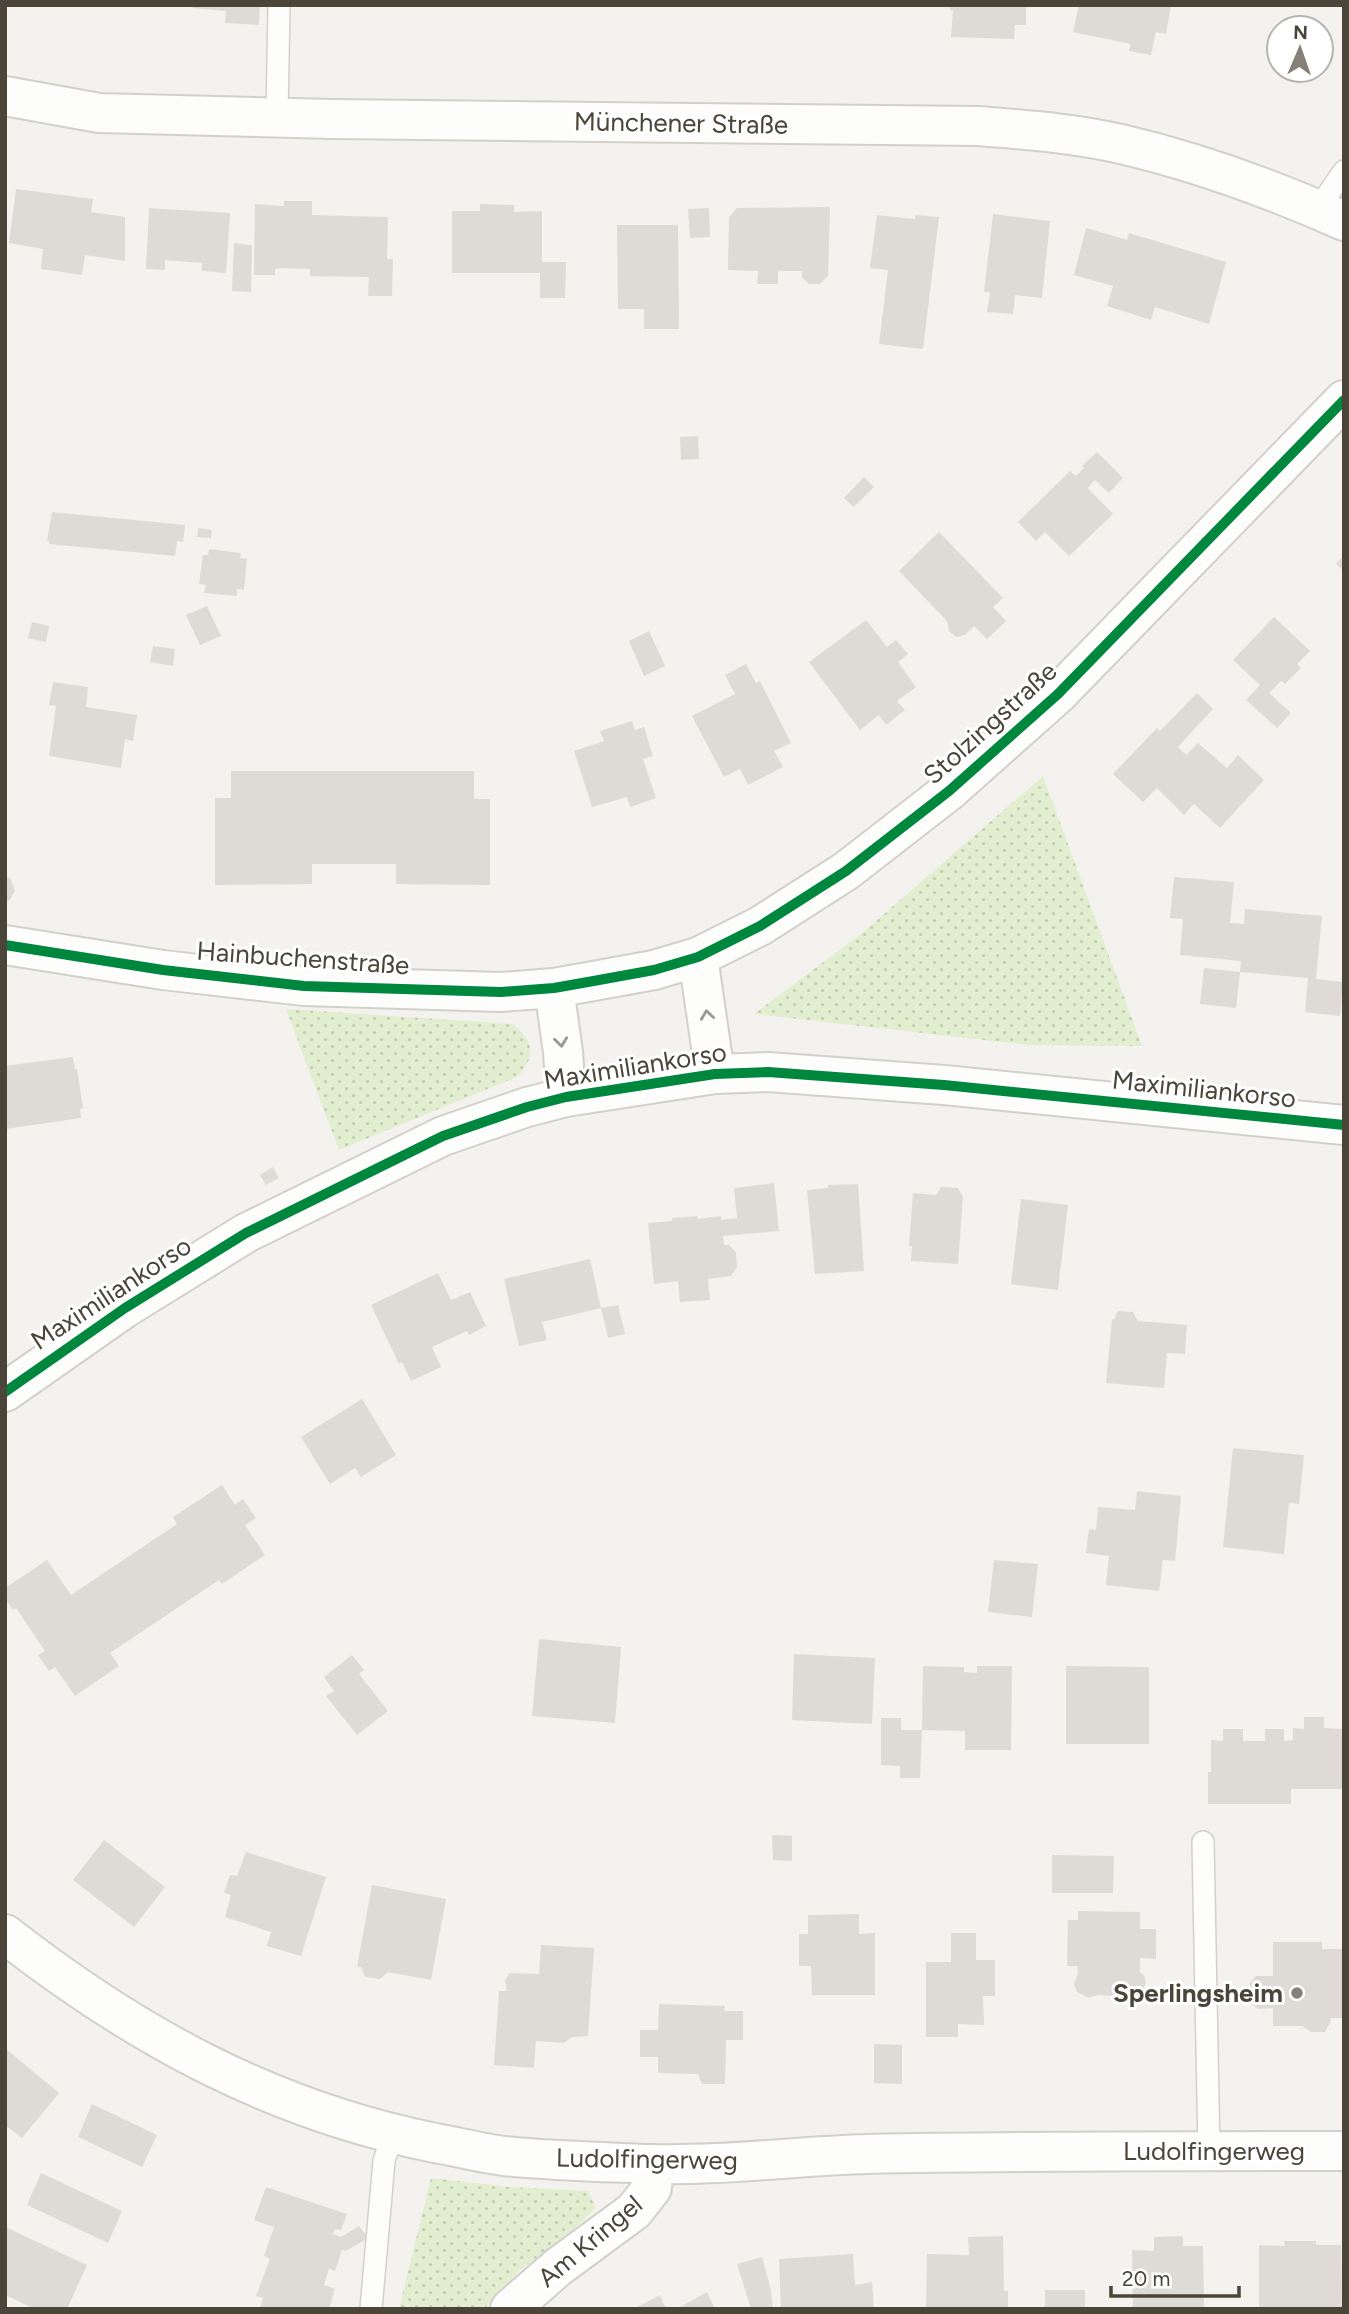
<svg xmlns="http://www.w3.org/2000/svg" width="1349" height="2314" viewBox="0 0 1349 2314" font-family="Figtree,sans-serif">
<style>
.grass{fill:url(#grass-dots)}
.building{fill:#dedbd6}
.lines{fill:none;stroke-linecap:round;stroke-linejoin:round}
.service-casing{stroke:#d2d0cb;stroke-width:24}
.minor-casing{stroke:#d2d0cb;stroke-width:42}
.tertiary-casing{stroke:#d2d0cb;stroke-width:42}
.service{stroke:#fdfdfc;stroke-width:21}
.minor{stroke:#fdfdfc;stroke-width:38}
.tertiary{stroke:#fdfdfc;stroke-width:38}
.cycleway-casing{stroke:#fff;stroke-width:15}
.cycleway{stroke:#00873e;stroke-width:10}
.oneway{stroke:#9b9791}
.poi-dot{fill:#868178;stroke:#fff;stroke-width:2.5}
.labels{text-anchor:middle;stroke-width:6;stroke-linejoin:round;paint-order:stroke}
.street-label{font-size:26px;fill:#4b4439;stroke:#fff}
.poi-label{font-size:26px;font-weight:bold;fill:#4b4439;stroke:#fff;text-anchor:end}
</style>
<defs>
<pattern id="grass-dots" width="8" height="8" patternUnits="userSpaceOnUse" patternTransform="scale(1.75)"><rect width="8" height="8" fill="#e1eecf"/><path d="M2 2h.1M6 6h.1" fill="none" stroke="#c3cdb2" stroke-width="1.8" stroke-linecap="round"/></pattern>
</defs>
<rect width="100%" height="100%" fill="#f4f2ee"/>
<!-- grass -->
<path class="grass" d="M 1043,776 L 1142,1046 L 1030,1045 L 754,1014 L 861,934 Z
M 286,1009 L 512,1024 C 535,1040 536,1058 517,1077 L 339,1150 Z
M 431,2178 L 509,2187 L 588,2191 L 596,2208 L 575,2228 L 519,2271 L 484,2309 L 399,2309 Z"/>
<!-- building -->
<path class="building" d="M 193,5 L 260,5 L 259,25 L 225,23 L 226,11 L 193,8 Z
M 950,5 L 1026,5 L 1026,25 L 1015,25 L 1014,39 L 951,37 L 953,10 L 950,10 Z
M 1079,5 L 1171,5 L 1166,34 L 1156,32 L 1151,55 L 1129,51 L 1131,44 L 1073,32 Z
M 16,189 L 93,199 L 91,212 L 125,217 L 125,261 L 85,255 L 82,275 L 41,269 L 43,249 L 9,243 Z
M 284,201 L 312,201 L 312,215 L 388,217 L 387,259 L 393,259 L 392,296 L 368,296 L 369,277 L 310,276 L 310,269 L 283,268 L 275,269 L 275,275 L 254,275 L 255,204 L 284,206 Z
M 480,204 L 514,205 L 514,212 L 542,211 L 542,262 L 566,262 L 565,298 L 540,298 L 540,273 L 452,273 L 452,211 L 480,211 Z
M 830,207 L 828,276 L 820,284 L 809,284 L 802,277 L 802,271 L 778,271 L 778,284 L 757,284 L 758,271 L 728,270 L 729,217 L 737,208 Z
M 149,208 L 230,213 L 226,273 L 202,271 L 202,263 L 165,260 L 165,270 L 146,269 Z
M 709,208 L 710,237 L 690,238 L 688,209 Z
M 993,214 L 1050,221 L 1042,298 L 1015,295 L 1013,314 L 987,312 L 990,292 L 984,292 Z
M 877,215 L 915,219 L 915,215 L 939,217 L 923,349 L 879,344 L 888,270 L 870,268 Z
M 617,225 L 678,225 L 679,329 L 644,329 L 644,309 L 618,309 Z
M 1086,228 L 1127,240 L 1129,233 L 1226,262 L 1209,324 L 1155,307 L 1151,320 L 1107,306 L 1113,286 L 1074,275 Z
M 234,243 L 252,245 L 251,292 L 232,291 Z
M 698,436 L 699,459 L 681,460 L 680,437 Z
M 1097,452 L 1123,478 L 1109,493 L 1095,480 L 1088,488 L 1113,514 L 1069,556 L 1045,532 L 1036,541 L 1018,522 L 1070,471 L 1076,476 L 1084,468 L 1082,466 Z
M 864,477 L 874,487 L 854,507 L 844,498 Z
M 52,512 L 185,525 L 183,542 L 177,541 L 175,556 L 49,544 L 49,541 L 47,541 Z
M 198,528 L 212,530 L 211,538 L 197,537 Z
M 939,532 L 1003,598 L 993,607 L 1006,621 L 987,639 L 974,626 L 965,635 L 956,637 L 949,631 L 947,621 L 899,571 Z
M 209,549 L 241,553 L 240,558 L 247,559 L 244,590 L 237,589 L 237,596 L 204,593 L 206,585 L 199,584 L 203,555 L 208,555 Z
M 1344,555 L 1344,571 L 1336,564 Z
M 207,606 L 221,636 L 200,645 L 186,615 Z
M 1274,617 L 1310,651 L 1297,664 L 1301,668 L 1285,684 L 1281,681 L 1269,693 L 1291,713 L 1277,728 L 1246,700 L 1260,685 L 1233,660 Z
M 866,620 L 887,647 L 896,640 L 908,654 L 898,662 L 916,687 L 897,701 L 905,710 L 886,725 L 879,715 L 860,730 L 809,662 Z
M 32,622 L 49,626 L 46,642 L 28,638 Z
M 649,631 L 665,666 L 644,676 L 629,641 Z
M 153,646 L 175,649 L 173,666 L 150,662 Z
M 746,664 L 756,683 L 760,681 L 791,743 L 774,751 L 783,767 L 748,785 L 740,769 L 724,777 L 692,716 L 735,694 L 725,675 Z
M 53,682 L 88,687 L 86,707 L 137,715 L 133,741 L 125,739 L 121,768 L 49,756 L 56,706 L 49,705 Z
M 1197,693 L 1213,709 L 1178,747 L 1186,755 L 1198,743 L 1227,768 L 1238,755 L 1264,780 L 1220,828 L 1194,804 L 1184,815 L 1157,788 L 1143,802 L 1113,774 L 1157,728 L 1160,731 Z
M 632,721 L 635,730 L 644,727 L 653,756 L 643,759 L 656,798 L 630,807 L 627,797 L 592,807 L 574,751 L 604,741 L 600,731 Z
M 231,771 L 474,771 L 474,799 L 490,799 L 490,885 L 396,884 L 396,864 L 312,864 L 312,884 L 215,885 L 215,798 L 231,798 Z
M 5,877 L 10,878 L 15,891 L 9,901 L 5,900 Z
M 1174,877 L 1234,882 L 1230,923 L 1244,924 L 1245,909 L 1322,916 L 1316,979 L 1343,982 L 1340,1016 L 1305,1012 L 1308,978 L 1240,972 L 1241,961 L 1180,955 L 1183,919 L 1170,918 Z
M 1204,968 L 1240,972 L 1236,1008 L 1200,1004 Z
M 73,1057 L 75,1069 L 77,1069 L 83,1108 L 80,1109 L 81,1118 L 5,1129 L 5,1066 Z
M 273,1167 L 279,1178 L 266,1185 L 260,1175 Z
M 774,1183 L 779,1231 L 723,1236 L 724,1245 L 729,1245 L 736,1252 L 737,1267 L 731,1276 L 708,1279 L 710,1300 L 680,1302 L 678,1281 L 654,1284 L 648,1223 L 672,1221 L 672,1218 L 697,1216 L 698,1219 L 721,1216 L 721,1220 L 737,1218 L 734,1188 Z
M 858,1184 L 864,1271 L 815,1274 L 807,1190 L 828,1188 L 828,1185 Z
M 941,1187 L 958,1188 L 963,1197 L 958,1264 L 911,1261 L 912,1246 L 909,1246 L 913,1193 L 936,1195 Z
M 1021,1199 L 1068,1205 L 1058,1290 L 1011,1284 Z
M 590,1259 L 601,1308 L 542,1322 L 547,1340 L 519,1346 L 504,1279 Z
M 438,1273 L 451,1300 L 470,1292 L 486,1326 L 469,1335 L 467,1331 L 432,1347 L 441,1367 L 411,1381 L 402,1362 L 399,1364 L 371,1305 Z
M 618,1305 L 625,1334 L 608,1338 L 601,1308 Z
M 1118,1311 L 1133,1312 L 1138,1321 L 1187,1325 L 1185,1354 L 1167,1353 L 1164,1388 L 1106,1383 L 1112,1319 L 1114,1320 Z
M 362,1399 L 396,1455 L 361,1477 L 355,1468 L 330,1484 L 301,1437 Z
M 1233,1448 L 1304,1455 L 1299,1504 L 1289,1503 L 1284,1554 L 1223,1547 Z
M 222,1485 L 235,1505 L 243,1499 L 256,1518 L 245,1525 L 265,1555 L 222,1584 L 219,1580 L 110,1653 L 119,1666 L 75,1696 L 55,1667 L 49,1671 L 38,1655 L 45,1651 L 16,1608 L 13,1610 L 5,1599 L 5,1588 L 47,1560 L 71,1595 L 177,1524 L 173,1517 Z
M 1137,1491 L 1181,1496 L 1175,1561 L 1163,1560 L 1159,1591 L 1106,1585 L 1109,1556 L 1086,1553 L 1089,1529 L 1096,1530 L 1098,1507 L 1135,1510 Z
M 994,1560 L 1038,1564 L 1032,1617 L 988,1612 Z
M 539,1639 L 621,1647 L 615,1723 L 532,1716 Z
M 794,1654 L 875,1658 L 872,1724 L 792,1720 Z
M 352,1655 L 364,1670 L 359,1674 L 388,1711 L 357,1735 L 326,1696 L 334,1691 L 324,1677 Z
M 923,1666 L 964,1667 L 964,1672 L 977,1673 L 977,1666 L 1012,1666 L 1011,1750 L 965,1750 L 965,1731 L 922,1730 Z
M 1066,1666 L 1149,1667 L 1149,1744 L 1066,1744 Z
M 1304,1717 L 1324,1717 L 1324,1728 L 1344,1729 L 1344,1789 L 1291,1789 L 1291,1804 L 1208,1804 L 1208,1772 L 1211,1772 L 1211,1740 L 1223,1741 L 1223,1729 L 1243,1729 L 1243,1741 L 1265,1741 L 1265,1729 L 1284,1729 L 1284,1741 L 1293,1740 L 1293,1728 L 1304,1729 Z
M 881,1718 L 901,1718 L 901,1730 L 922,1730 L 920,1778 L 900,1778 L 900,1766 L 881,1765 Z
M 772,1835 L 792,1836 L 792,1861 L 773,1860 Z
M 104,1840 L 165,1887 L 134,1927 L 73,1880 Z
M 246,1852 L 326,1877 L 301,1956 L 267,1946 L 271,1932 L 225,1917 L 231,1895 L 224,1893 L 230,1875 L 237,1876 Z
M 1052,1855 L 1114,1856 L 1113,1893 L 1052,1893 Z
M 372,1885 L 446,1899 L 431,1980 L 388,1972 L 380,1979 L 365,1977 L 361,1967 L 357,1967 Z
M 1078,1911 L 1140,1912 L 1140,1929 L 1156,1929 L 1156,1959 L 1140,1958 L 1140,1973 L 1144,1975 L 1146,1983 L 1140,1995 L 1135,1997 L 1098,1995 L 1088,1998 L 1077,1992 L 1074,1984 L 1078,1974 L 1077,1966 L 1067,1966 L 1068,1920 L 1078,1920 Z
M 859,1914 L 859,1934 L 875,1933 L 875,1995 L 812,1995 L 811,1966 L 799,1966 L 799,1934 L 808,1934 L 808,1915 Z
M 951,1933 L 976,1933 L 976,1960 L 995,1960 L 995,1996 L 983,1996 L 984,2025 L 958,2024 L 958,2037 L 926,2037 L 926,1962 L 951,1962 Z
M 1273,1942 L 1322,1942 L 1322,1949 L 1344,1949 L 1344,2018 L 1331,2018 L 1330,2023 L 1325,2032 L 1311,2032 L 1302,2026 L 1273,2026 L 1273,2008 L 1259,2009 L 1250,2003 L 1250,1983 L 1256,1976 L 1273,1976 Z
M 541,1945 L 594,1948 L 588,2036 L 572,2037 L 564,2043 L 536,2041 L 534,2068 L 494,2065 L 499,1991 L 507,1991 L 505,1980 L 510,1973 L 539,1974 Z
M 659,2004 L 725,2006 L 724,2011 L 743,2011 L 743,2040 L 726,2040 L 725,2084 L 702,2084 L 698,2074 L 658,2073 L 658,2057 L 640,2057 L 640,2030 L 658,2030 Z
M 874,2044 L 902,2045 L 902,2084 L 874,2083 Z
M 5,2048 L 59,2093 L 22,2138 L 5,2125 Z
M 92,2104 L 157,2135 L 142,2167 L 78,2137 Z
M 41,2173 L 122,2211 L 108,2243 L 27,2205 Z
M 266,2187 L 347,2214 L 341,2230 L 335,2229 L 333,2234 L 341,2237 L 359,2226 L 368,2238 L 346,2251 L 342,2250 L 335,2271 L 329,2269 L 324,2285 L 335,2289 L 329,2309 L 260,2309 L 263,2298 L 256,2296 L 270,2259 L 264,2256 L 274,2227 L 254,2220 Z
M 5,2227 L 87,2265 L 67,2309 L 35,2309 L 5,2295 Z
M 1003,2236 L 1004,2291 L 1008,2291 L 1008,2309 L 926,2309 L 927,2254 L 969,2255 L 968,2237 Z
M 1183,2236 L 1183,2246 L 1203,2246 L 1204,2309 L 1133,2309 L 1132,2250 L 1154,2251 L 1154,2237 Z
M 1284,2241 L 1316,2241 L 1316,2245 L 1341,2245 L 1342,2309 L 1259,2309 L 1259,2245 L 1285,2246 Z
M 853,2254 L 855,2285 L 872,2282 L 874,2309 L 781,2309 L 779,2259 Z
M 762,2257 L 771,2290 L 773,2309 L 751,2309 L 737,2264 Z
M 1045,2290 L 1085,2290 L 1085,2309 L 1045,2309 Z
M 707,2292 L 715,2309 L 676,2309 Z
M 660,2295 L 666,2309 L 634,2309 Z"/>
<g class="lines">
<defs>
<path id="service" d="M 277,118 L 279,5
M 1318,209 L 1344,171
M 1203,1842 L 1209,2151
M 371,2309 L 384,2161 L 393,2134"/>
<path id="minor" d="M 5,96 L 99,113 L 333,119 L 978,126 C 1026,130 1074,133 1121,144 C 1198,162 1272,189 1344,221
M 5,945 L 163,970 L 304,986 L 501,992 L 554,988 L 599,980 L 654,970 L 698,957 L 760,926 L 846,871 L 949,791 L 1058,694 L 1344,400
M 698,957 L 715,1074
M 554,988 L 563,1052 L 566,1097
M 5,1934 C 136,2036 271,2110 435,2143 C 458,2147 481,2153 504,2156 C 552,2161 602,2162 651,2164 C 723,2166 796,2156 868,2154 C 1026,2151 1185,2151 1344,2151
M 510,2309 L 558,2267 L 634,2211 L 652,2188 L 654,2164"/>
<path id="tertiary" d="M 5,1392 L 125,1308 L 246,1233 L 443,1136 L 527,1107 L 566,1097 L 715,1074 L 768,1072 L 944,1085 L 1344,1125"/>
</defs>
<!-- service casing -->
<use href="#service" class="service-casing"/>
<!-- minor casing -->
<use href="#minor" class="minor-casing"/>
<!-- tertiary casing -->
<use href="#tertiary" class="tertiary-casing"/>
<!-- service -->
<use href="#service" class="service"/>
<!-- minor -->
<use href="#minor" class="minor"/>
<!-- tertiary -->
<use href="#tertiary" class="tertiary"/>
<defs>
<path id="cycleway" d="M 5,945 L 163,970 L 304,986 L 501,992 L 554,988 L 599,980 L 654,970 L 698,957 L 760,926 L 846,871 L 949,791 L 1058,694 L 1344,400
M 5,1392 L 125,1308 L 246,1233 L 443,1136 L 527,1107 L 566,1097 L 715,1074 L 768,1072 L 944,1085 L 1344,1125"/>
</defs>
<!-- cycleway casing -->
<use href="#cycleway" class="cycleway-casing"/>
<!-- cycleway -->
<use href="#cycleway" class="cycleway"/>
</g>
<!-- one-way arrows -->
<defs><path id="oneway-chevron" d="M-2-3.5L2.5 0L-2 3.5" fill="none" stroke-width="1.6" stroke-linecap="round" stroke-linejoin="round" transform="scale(1.75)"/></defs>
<g class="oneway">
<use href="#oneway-chevron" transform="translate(707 1015) rotate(-98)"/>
<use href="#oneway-chevron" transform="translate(561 1042) rotate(83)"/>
</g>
<!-- markers -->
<circle class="poi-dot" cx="1297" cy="1993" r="7"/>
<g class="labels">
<!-- street labels -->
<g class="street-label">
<text transform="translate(681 123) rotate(1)" y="9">Münchener Straße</text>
<text transform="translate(990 723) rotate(-42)" y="9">Stolzingstraße</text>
<text transform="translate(303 958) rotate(4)" y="9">Hainbuchenstraße</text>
<text transform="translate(635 1066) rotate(-9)" y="9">Maximiliankorso</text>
<text transform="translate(1204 1089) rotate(6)" y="9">Maximiliankorso</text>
<text transform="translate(111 1293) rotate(-33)" y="9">Maximiliankorso</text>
<text x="1214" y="2160">Ludolfingerweg</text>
<text transform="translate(647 2159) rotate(1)" y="9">Ludolfingerweg</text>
<text transform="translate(590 2241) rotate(-40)" y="9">Am Kringel</text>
</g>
<!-- poi labels -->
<g class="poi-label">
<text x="1283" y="2002">Sperlingsheim</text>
</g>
</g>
<!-- border -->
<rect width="1349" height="2314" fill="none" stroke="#4b4439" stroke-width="14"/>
<!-- north arrow -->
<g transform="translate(1300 49) rotate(2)"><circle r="33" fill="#ffffff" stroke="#b7b4b0" stroke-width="2"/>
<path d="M0-5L12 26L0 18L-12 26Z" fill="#868178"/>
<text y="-10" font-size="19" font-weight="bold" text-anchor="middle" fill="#4b4439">N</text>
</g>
<!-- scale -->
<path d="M1111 2286v10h128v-10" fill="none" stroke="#4b4439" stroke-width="3.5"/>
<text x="1122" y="2286" font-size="21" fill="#4b4439" stroke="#ffffff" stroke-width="5" paint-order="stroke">20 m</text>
</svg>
